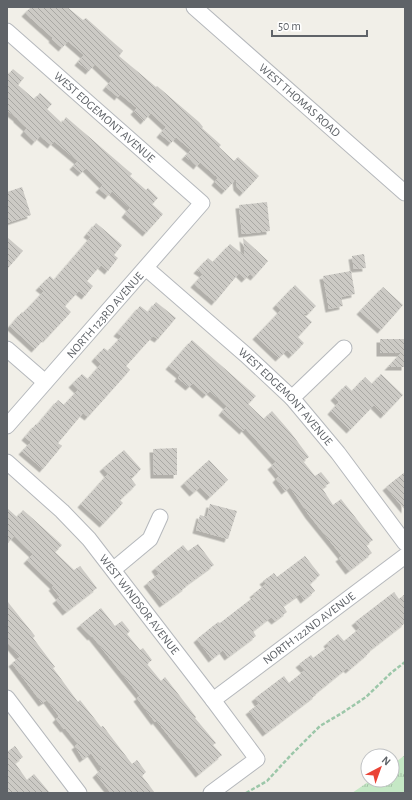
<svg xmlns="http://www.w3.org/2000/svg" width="412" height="800" viewBox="0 0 412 800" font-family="'Alegreya Sans',sans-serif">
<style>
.grass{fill:url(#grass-tufts)}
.building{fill:url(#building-back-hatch);filter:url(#shadow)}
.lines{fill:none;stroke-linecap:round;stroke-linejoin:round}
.street-casing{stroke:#b5b8bc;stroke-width:17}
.path{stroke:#9cc7a9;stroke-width:2.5;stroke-dasharray:4 2;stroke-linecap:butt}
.street{stroke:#fff;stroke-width:15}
.labels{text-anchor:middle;stroke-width:3;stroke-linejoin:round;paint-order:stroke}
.street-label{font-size:12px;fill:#5f6368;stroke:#fff}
</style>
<defs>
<pattern id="grass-tufts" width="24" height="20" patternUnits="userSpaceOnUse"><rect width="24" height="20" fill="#c5e8c5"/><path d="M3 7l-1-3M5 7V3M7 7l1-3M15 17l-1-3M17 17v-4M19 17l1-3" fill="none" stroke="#a3c0a4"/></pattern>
<pattern id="building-back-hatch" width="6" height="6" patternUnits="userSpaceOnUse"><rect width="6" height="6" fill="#cccac5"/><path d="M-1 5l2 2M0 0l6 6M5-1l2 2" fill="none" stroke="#a9a8a4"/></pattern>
<filter id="shadow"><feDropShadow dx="-3.5" dy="3.5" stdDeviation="0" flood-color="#0004"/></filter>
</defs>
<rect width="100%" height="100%" fill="#f1efe8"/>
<!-- grass -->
<path class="grass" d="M 405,755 L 405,793 L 352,793 L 371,780 L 392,780 L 392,765 Z"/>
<!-- building -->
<path class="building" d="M 31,7 L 67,7 L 83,20 L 86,18 L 123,51 L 119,56 L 156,87 L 157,86 L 199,122 L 203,127 L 202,128 L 221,145 L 219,147 L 234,161 L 238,157 L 259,176 L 243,193 L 237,187 L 236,179 L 225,191 L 215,182 L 218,178 L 200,162 L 197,166 L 185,156 L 191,150 L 176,137 L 171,143 L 160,134 L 166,127 L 151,113 L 144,121 L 134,111 L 137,108 L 120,94 L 118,97 L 106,87 L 112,80 L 95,64 L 89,71 L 78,62 L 84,55 L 68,41 L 62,48 L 52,39 L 53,38 L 25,13 Z
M 13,69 L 24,78 L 18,85 L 34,99 L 40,93 L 52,104 L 47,109 L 62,123 L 66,117 L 132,174 L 130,176 L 146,190 L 148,188 L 158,198 L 152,204 L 163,214 L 146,233 L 125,214 L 130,208 L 112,191 L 108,196 L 99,189 L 103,185 L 86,168 L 81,173 L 73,166 L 78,161 L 54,141 L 51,145 L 40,136 L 35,142 L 24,132 L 27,128 L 17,119 L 17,118 L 7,110 L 7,76 Z
M 22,187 L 31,215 L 7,223 L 7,192 Z
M 267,202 L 270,231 L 242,234 L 239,205 Z
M 96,223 L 122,245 L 114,255 L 118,258 L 108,271 L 101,265 L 87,281 L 93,286 L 85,296 L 79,291 L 65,306 L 71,312 L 46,339 L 45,338 L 35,349 L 10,326 L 22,312 L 23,313 L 44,291 L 39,287 L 50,276 L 54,280 L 91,237 L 87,234 Z
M 7,237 L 23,251 L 7,269 Z
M 243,238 L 268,261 L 254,277 L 250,274 L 245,279 L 239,273 L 215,302 L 194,284 L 203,274 L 197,270 L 208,258 L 213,262 L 230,244 L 245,256 Z
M 364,254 L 366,268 L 354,269 L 352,256 Z
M 351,271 L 355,294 L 341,297 L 343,306 L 329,309 L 323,276 Z
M 295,285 L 316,306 L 310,312 L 303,314 L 312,322 L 298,337 L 304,343 L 292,355 L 287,350 L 279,358 L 256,336 L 281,310 L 276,305 Z
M 383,287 L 403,305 L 381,330 L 360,311 Z
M 156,302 L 176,318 L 158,339 L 153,336 L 126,366 L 130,370 L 88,417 L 83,413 L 58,443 L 62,446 L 43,469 L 22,451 L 31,442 L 25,437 L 36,424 L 37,425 L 58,400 L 64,405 L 78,390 L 72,384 L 82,374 L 88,379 L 101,364 L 95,358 L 104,348 L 108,351 L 122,336 L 117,333 L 140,306 L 148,312 Z
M 380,339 L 405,339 L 405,367 L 388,367 L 401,353 L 380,353 Z
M 192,340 L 256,396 L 248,404 L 264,419 L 272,411 L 291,433 L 309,457 L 303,461 L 315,476 L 321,472 L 330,483 L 322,488 L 333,505 L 341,499 L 373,540 L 366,545 L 372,553 L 349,571 L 339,558 L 342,556 L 309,515 L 290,487 L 285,491 L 276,479 L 279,476 L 271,466 L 276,462 L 245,428 L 243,431 L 222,412 L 227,406 L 210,391 L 206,395 L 193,383 L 189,387 L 178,378 L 180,375 L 169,366 Z
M 381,374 L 403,395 L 384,415 L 374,405 L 350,430 L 331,411 L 339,402 L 334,397 L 346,385 L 352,391 L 365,377 L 372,384 Z
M 177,448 L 177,475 L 154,475 L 153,449 Z
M 124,450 L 141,469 L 134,476 L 129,476 L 136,485 L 120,500 L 123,503 L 103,524 L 81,504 L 108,474 L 103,468 Z
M 209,460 L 228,480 L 210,497 L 200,487 L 193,493 L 184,483 Z
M 405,472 L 405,510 L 386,487 Z
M 210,504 L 237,511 L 228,539 L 196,530 L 200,515 L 207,517 Z
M 7,508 L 17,517 L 23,510 L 51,535 L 62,545 L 55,552 L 74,570 L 80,566 L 97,588 L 66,612 L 56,600 L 60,597 L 52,587 L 54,586 L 27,560 L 33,554 L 14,536 L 7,544 Z
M 198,544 L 214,565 L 185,586 L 186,587 L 163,604 L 147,583 L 159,574 L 155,568 L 183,545 L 188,551 Z
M 305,556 L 320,575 L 310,584 L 315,591 L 304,600 L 300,594 L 283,606 L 287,612 L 275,621 L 271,617 L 253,631 L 256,636 L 228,657 L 223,650 L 212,659 L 197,639 L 218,622 L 220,623 L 255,596 L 253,594 L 266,584 L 263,581 L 274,573 L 277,577 Z
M 394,592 L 399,599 L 405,594 L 405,623 L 369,651 L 370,652 L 349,670 L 347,668 L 315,694 L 316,695 L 266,733 L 249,711 L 259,704 L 255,698 L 284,676 L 289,683 L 305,670 L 299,664 L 311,655 L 313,658 L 329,646 L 327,643 L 338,634 L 344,641 L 360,628 L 355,622 Z
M 7,601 L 35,636 L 33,638 L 55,667 L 53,668 L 78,702 L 80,700 L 101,727 L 103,726 L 132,764 L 137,760 L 146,772 L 142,776 L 155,793 L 111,793 L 96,774 L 102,769 L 91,753 L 83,759 L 75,746 L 78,744 L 65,728 L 64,729 L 56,719 L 59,716 L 47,700 L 42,703 L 12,663 L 20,657 L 7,642 Z
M 101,608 L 115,626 L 122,621 L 130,631 L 127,634 L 140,650 L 143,648 L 152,660 L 147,664 L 161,681 L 165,677 L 196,717 L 195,718 L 216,743 L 213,745 L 222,755 L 199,774 L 156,720 L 155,722 L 137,698 L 140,696 L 92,636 L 91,637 L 80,625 Z
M 15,746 L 23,757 L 15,763 L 27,780 L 34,774 L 50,793 L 7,793 L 7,752 Z"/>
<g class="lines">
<defs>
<g id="street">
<path id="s1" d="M 194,7 L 405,193"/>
<path id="s2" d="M 7,31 L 202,203 L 7,426"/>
<path id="s3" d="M 146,268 L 246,355 L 292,398 L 338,453 L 405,543"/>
<path d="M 7,349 L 45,382"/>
<path d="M 292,398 L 344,348"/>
<path id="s4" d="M 7,462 L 62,511 L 89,539 L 213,700 L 257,759 L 211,793"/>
<path d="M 114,569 L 150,539 L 160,517"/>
<path d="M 7,698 L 79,793"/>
<path id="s5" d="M 213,700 L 405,556"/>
</g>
</defs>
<!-- street casing -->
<use href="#street" class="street-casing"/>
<!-- path -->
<path class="path" d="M 246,793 L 267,781 L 290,756 L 320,726 L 342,713 L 366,697 L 391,673 L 405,662"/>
<!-- street -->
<use href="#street" class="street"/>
</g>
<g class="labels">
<!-- street labels -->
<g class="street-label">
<text dy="4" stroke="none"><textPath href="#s1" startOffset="141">WEST THOMAS ROAD</textPath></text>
<text dy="4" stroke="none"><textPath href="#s2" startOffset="130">WEST EDGEMONT AVENUE</textPath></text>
<text transform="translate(105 315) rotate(-49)" y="4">NORTH 123RD AVENUE</text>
<text dy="4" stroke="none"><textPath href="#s3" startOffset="190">WEST EDGEMONT AVENUE</textPath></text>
<text dy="4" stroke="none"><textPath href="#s4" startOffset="195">WEST WINDSOR AVENUE</textPath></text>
<text dy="4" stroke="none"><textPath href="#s5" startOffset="120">NORTH 122ND AVENUE</textPath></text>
</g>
</g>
<!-- border -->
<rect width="412" height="800" fill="none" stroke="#5f6368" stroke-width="16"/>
<!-- north arrow -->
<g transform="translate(380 768) rotate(41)"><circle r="19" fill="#ffffff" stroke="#bfc1c3"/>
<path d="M0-3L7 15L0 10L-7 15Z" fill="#ea4335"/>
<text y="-6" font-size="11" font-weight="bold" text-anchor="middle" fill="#5f6368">N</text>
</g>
<!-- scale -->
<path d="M272 30v6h95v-6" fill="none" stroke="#5f6368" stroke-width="2"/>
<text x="278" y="30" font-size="12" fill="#5f6368" stroke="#ffffff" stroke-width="3" paint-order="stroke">50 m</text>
</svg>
